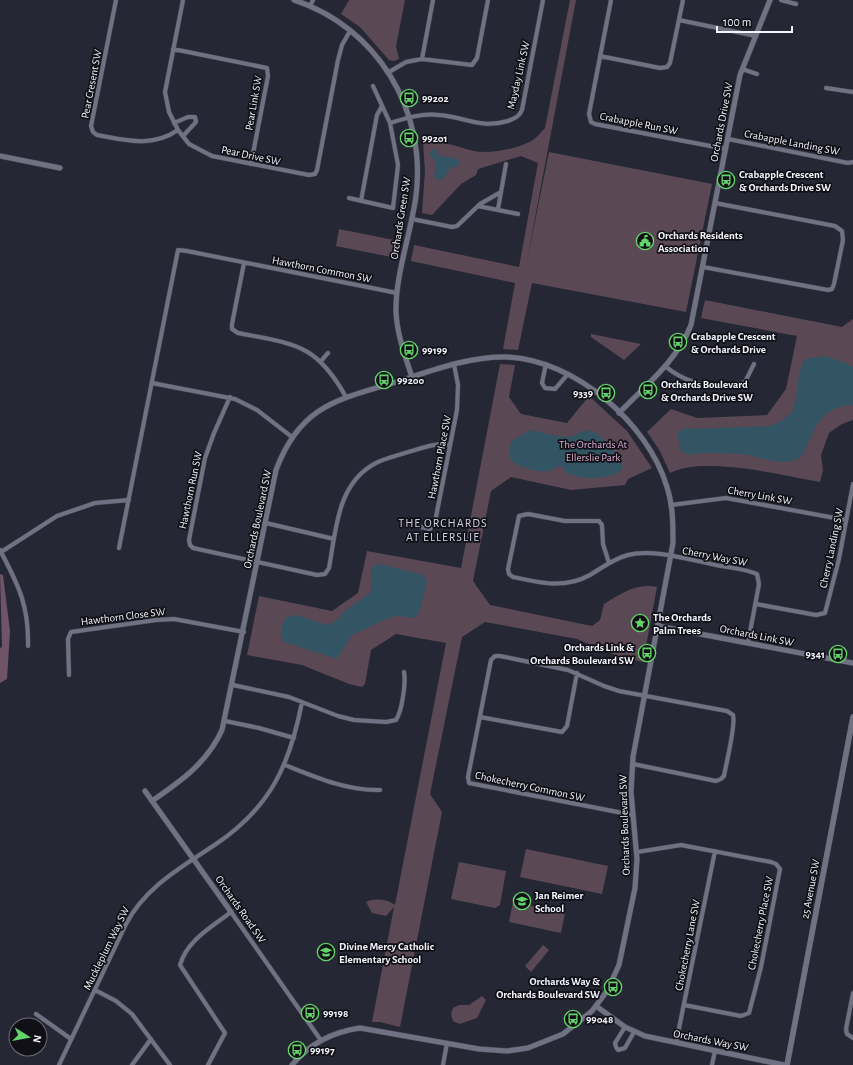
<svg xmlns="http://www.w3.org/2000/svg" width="853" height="1065" viewBox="0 0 853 1065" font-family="'Alegreya Sans',sans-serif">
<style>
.green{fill:#5b4855}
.forest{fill:#6f5468}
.water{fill:#325463}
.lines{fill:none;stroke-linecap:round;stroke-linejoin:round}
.minor-casing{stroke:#464652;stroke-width:5}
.tertiary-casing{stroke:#464652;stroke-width:6}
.secondary-casing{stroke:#464652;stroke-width:6}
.minor{stroke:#707182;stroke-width:4}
.tertiary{stroke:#707182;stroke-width:5}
.secondary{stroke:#707182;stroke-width:5.5}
.labels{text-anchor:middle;stroke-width:3.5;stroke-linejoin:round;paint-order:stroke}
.street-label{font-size:11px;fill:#f3f4fe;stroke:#101016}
.poi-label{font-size:11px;font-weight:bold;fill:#f3f4fe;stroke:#101016;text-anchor:start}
.park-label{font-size:11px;fill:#dfacd1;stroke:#101016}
.neighbourhood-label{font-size:12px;letter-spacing:1px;fill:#d1d3e5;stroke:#101016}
</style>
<rect width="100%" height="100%" fill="#262735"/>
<!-- green -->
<path class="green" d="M 349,0 L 405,0 L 396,46 L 399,59 L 394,61 L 389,60 L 360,27 L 341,14 Z
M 570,0 L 576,0 L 526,266 L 549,152 L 712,184 L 686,312 L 532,283 L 518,350 L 503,349 L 515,283 L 411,261 L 414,245 L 519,267 L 538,163 L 521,156 L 478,169 L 476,175 L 461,184 L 432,215 L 422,213 L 425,171 L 423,143 C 441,139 457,147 474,151 C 488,154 517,149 529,142 C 535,140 541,132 545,128 Z
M 339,229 L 399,241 L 396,258 L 336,246 Z
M 705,300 L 842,327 L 853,319 L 853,420 L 842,424 L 829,433 L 821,455 L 823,470 L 820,482 C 782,475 704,456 670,473 L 660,451 L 647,432 L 671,409 L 697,418 L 767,415 L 786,389 L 797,336 L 701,318 Z
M 591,334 L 641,344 L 624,360 L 591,337 Z
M 500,364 L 515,365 L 509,397 L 521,414 L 567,423 L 589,396 L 627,431 L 652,468 L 628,479 L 625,485 L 571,490 L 511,477 L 491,491 L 473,581 L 490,605 L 592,626 L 600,620 L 604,604 C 622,593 636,583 657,587 L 643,662 L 615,655 L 577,639 L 485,622 L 462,637 L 430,794 L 442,812 L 400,1027 L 380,1022 L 372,1022 L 394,907 L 386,916 L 372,913 L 366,902 C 375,898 387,899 395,905 L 446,643 L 396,634 L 371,650 L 365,684 L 362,687 L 349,684 L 302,665 L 247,655 L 259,596 L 332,611 L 358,593 L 367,551 L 461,568 Z
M 526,849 L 608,866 L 602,894 L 520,877 Z
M 459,862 L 506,871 L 500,905 L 495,908 L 451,899 Z
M 513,902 L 565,913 L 561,933 L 509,922 Z
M 543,945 L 549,950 L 531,972 L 525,966 Z
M 482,996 L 486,1000 L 477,1018 L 460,1024 L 453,1021 L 451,1014 L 453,1008 L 459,1005 L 469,1005 Z"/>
<!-- forest -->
<path class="forest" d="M 0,574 L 3,575 L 10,631 L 7,679 L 0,683 L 0,649 L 2,646 Z"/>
<!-- water -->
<path class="water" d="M 433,149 L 437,151 L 439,156 L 456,158 L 459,161 L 459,165 L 450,169 L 441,181 L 434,177 L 436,163 L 429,153 Z
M 824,356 L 846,363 L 853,367 L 853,405 C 817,407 815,431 802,456 C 783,469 761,456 741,454 C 727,453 713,453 700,453 L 693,455 L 681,452 L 677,435 C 682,428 685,427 693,429 L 770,426 L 783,420 L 792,412 L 796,401 L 799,373 L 805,359 Z
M 530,430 C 542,432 555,437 568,437 C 575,437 584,428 591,431 C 602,434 621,458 623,468 C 614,481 577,480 565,472 L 563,467 L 559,466 C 556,467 551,471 548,471 C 538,473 508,466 509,453 C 509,449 511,444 512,441 Z
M 381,564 L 423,575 L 427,582 L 421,607 L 417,616 L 414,618 L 397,616 L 389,618 L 352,635 L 337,659 L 284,642 C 278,633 280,626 287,617 L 297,615 L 326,625 L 335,622 L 345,611 L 370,593 L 372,585 L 371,569 L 375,565 Z"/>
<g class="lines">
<defs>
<path id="minor" d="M 116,0 L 91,126 L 93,132 L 97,135 C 125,140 152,148 178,130
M 183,0 L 165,92 L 169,112 L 178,130 L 189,144 L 212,156 L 309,175 L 315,174 L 317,170 L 338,60 L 342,45 L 350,31
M 611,0 L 589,114 L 591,122 L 595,124 L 726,149
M 781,0 L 796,4
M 310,6 L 313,0
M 679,20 L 756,36
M 173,49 L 267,68 L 268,76 L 251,164
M 600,56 L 660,68 L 667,67 L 670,63 L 683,0
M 422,59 L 433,0
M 742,69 L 757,74
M 389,72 L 406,62 L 422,59 L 472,65 L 477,58 L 488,0
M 373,86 L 390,123 C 406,118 422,113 439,115 C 465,117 480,129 508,121 C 515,118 519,117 522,110 L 543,0
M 826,88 L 853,92
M 174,123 L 188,117 L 195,117 L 196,122 L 183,136
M 728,139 L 848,163 L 853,162
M 349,198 L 393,208 L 398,165 L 390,123
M 361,201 L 377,115 L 382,106
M 478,206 L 518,214
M 498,209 L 506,164
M 412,219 L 452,227 L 457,226 L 480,204 L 501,192
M 244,263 L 232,324 L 232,329 L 238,333 C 294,344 316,343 346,397
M 703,267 L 828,290 L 832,289 L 834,284 L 843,240 L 842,231 L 835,226 L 715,203
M 321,361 L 328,353
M 546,364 L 542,383 L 545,388 L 555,389 L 568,374
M 665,366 C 684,382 703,386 727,385 C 733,384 739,384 745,382 L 754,364
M 152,383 L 235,399 L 257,410 L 292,437
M 230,397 L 214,433 L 205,458 L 189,540 L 190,545 L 193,548 L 317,575 L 325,574 L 329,568 C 336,530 337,483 376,463 C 385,458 396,456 405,453 C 420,449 435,442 450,445
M 671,505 L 726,498 L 846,520
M 266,523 L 334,539
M 408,524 L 430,529 L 435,522 L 457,410 L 458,385 L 454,364
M 119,548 L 178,250 L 187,251 L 397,293
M 0,550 L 1,552 L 57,516 L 95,503 L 129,500
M 1,552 C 19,586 29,607 28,646
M 609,563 L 603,544 L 602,525 L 599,521 L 565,521 L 528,514 L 519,516 L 508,569 L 509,574 L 513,577 C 540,583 565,589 590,575 C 603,567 613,559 628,555 C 654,548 694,561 721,566 C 732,568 746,569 757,574 L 759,584 L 748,643
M 756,604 L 816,615 L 825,613 L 839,559 L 853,484
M 69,675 L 68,639 L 71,632 L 156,620 L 174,619 L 244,632
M 233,685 L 289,697 L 338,716 L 354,720 L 386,722 L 396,720 C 402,711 406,683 404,672
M 480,717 L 562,732 L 567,726 L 577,673
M 225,721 L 259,728 L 294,738
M 633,764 L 716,781 L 721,779 L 724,776 C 726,764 736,725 733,715 L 727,711 L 619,691 L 604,686 L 568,670 L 500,656 L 495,656 L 491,660 L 468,777 L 469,783 L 633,815
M 285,765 C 315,777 347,791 380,790
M 637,852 L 681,845 L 771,862 L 776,864 L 780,869 L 761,967 L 749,1013 L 741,1016 L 684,1005
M 95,990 L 116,1001 L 132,1014 L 170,1065
M 853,993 L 846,1029 L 847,1034 L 853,1038
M 36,1014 L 71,1039
M 625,1027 L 615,1043 L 616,1047 L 618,1050 L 625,1048 L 634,1032
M 676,1043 L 715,851
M 59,1065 L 126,924 C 146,886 182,867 216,844 C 271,807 290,764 302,702
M 132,1065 L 151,1039
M 208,1065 L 225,1033 L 180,965 C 187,940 212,927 231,912 L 320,1039
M 443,1065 L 447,1043
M 712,1065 L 715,1051"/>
<path id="tertiary" d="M 294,0 C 377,27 427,110 416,196 C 411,233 395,276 396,312 C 397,334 405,356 412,377
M 0,156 L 60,168
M 619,413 C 645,386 677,361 691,325 L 740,75 L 770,0
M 658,626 L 853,663
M 145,791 L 231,912
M 152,801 C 181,781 207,763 222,730 L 276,470 C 300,406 336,400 396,382 C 431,371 469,356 507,357 C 575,360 648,423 667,487 C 673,505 673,524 673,543 L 633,757 L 631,792 L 637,859 L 635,888 L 619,965 L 607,991 L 592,1011 L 563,1034 L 528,1048 L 507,1051 L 479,1049 L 360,1028 C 332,1032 310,1043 292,1065
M 596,1006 L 625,1027 L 645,1036 L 784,1065"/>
<path id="secondary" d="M 787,1065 L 853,717"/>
</defs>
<!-- minor casing -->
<use href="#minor" class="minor-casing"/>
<!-- tertiary casing -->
<use href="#tertiary" class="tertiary-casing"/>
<!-- secondary casing -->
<use href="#secondary" class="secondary-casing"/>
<!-- minor -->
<use href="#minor" class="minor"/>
<!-- tertiary -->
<use href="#tertiary" class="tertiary"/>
<!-- secondary -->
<use href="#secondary" class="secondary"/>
</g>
<!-- icons -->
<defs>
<symbol id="bus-ring" viewBox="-11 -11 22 22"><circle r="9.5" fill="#101016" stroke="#63d469" stroke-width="1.5"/><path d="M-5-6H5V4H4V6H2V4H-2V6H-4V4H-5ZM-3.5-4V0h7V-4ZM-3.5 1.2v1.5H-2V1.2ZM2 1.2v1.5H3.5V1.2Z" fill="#63d469"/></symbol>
<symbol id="civic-ring" viewBox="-11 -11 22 22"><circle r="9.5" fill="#101016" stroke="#63d469" stroke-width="1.5"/><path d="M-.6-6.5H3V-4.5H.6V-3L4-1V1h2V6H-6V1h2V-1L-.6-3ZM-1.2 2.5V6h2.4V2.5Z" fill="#63d469"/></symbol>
<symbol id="sight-ring" viewBox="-11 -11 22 22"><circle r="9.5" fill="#101016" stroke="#63d469" stroke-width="1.5"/><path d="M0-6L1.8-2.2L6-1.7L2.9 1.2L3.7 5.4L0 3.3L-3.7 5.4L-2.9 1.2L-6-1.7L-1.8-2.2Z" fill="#63d469"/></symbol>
<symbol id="school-ring" viewBox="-11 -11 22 22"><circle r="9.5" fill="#101016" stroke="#63d469" stroke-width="1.5"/><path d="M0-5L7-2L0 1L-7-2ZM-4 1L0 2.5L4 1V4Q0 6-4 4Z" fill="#63d469"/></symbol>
</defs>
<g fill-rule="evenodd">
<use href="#bus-ring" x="399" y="88" width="20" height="20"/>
<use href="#bus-ring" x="399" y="128" width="20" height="20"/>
<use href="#bus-ring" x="716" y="170" width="20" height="20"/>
<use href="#civic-ring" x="635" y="231" width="20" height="20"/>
<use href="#bus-ring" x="668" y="332" width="20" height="20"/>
<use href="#bus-ring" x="399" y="340" width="20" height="20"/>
<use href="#bus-ring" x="374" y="370" width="20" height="20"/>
<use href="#bus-ring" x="638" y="380" width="20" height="20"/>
<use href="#bus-ring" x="596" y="383" width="20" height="20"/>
<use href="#sight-ring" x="630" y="613" width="20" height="20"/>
<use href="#bus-ring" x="637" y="643" width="20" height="20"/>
<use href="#bus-ring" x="828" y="644" width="20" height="20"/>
<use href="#school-ring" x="512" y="891" width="20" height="20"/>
<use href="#school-ring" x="316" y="942" width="20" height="20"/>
<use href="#bus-ring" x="603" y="977" width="20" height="20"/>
<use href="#bus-ring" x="300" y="1003" width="20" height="20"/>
<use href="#bus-ring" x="563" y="1009" width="20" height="20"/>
<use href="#bus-ring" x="287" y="1040" width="20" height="20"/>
</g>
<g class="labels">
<!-- street labels -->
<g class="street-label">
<text transform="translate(518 75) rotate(-77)" y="4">Mayday Link SW</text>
<text transform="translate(91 84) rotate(-79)" y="4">Pear Cresent SW</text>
<text transform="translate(253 103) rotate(-80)" y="4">Pear Link SW</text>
<text transform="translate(721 122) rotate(-79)" y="4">Orchards Drive SW</text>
<text transform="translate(639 123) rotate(11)" y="4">Crabapple Run SW</text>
<text transform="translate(792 142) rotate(11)" y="4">Crabapple Landing SW</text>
<text transform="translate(251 155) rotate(12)" y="4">Pear Drive SW</text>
<text transform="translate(400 218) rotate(-81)" y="4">Orchards Green SW</text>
<text transform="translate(322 269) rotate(11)" y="4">Hawthorn Common SW</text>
<text transform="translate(439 457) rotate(-79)" y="4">Hawthorn Place SW</text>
<text transform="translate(190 490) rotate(-78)" y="4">Hawthorn Run SW</text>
<text transform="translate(760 495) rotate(10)" y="4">Cherry Link SW</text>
<text transform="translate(257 519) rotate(-78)" y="4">Orchards Boulevard SW</text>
<text transform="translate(831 548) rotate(-78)" y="4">Cherry Landing SW</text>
<text transform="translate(715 556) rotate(11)" y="4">Cherry Way SW</text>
<text transform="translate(123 616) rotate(-7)" y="4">Hawthorn Close SW</text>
<text transform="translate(757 635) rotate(11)" y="4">Orchards Link SW</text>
<text transform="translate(530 786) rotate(12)" y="4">Chokecherry Common SW</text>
<text transform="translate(624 825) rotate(-92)" y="4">Orchards Boulevard SW</text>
<text transform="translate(810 889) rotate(-79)" y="4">25 Avenue SW</text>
<text transform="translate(241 909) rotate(55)" y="4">Orchards Road SW</text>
<text transform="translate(760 923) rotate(-79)" y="4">Chokecherry Place SW</text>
<text transform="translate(687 945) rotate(-79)" y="4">Chokecherry Lane SW</text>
<text transform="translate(106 948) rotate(-64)" y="4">Muckleplum Way SW</text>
<text transform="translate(711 1040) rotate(11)" y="4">Orchards Way SW</text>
</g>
<!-- poi labels -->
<g class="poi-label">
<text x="422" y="102">99202</text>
<text x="422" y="142">99201</text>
<text x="739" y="178">Crabapple Crescent<tspan x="739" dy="13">&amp; Orchards Drive SW</tspan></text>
<text x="658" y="239">Orchards Residents<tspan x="658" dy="13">Association</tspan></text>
<text x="691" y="340">Crabapple Crescent<tspan x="691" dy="13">&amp; Orchards Drive</tspan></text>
<text x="422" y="354">99199</text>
<text x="397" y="384">99200</text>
<text x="661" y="388">Orchards Boulevard<tspan x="661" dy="13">&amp; Orchards Drive SW</tspan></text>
<text x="593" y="397" text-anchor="end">9339</text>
<text x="653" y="621">The Orchards<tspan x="653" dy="13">Palm Trees</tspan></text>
<text x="634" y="651" text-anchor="end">Orchards Link &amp;<tspan x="634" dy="13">Orchards Boulevard SW</tspan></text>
<text x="825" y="658" text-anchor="end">9341</text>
<text x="535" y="899">Jan Reimer<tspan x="535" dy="13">School</tspan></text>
<text x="339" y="950">Divine Mercy Catholic<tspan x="339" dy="13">Elementary School</tspan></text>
<text x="600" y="985" text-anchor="end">Orchards Way &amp;<tspan x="600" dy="13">Orchards Boulevard SW</tspan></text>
<text x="323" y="1017">99198</text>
<text x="586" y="1023">99048</text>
<text x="310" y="1054">99197</text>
</g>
<!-- park labels -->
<g class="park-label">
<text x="593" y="448">The Orchards At<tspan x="593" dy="13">Ellerslie Park</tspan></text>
</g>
<!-- neighbourhood labels -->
<g class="neighbourhood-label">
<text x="443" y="527">THE ORCHARDS<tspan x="443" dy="14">AT ELLERSLIE</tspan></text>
</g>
</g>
<!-- north arrow -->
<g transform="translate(28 1037) rotate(101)"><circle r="19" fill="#101016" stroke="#6b6b73"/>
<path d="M0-3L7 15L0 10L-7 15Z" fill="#63d469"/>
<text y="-6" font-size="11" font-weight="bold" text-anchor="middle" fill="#f3f4fe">N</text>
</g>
<!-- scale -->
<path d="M717 26v6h75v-6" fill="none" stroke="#f3f4fe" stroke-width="2"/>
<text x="723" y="26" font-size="12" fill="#f3f4fe" stroke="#101016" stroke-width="3" paint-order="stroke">100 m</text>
</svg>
